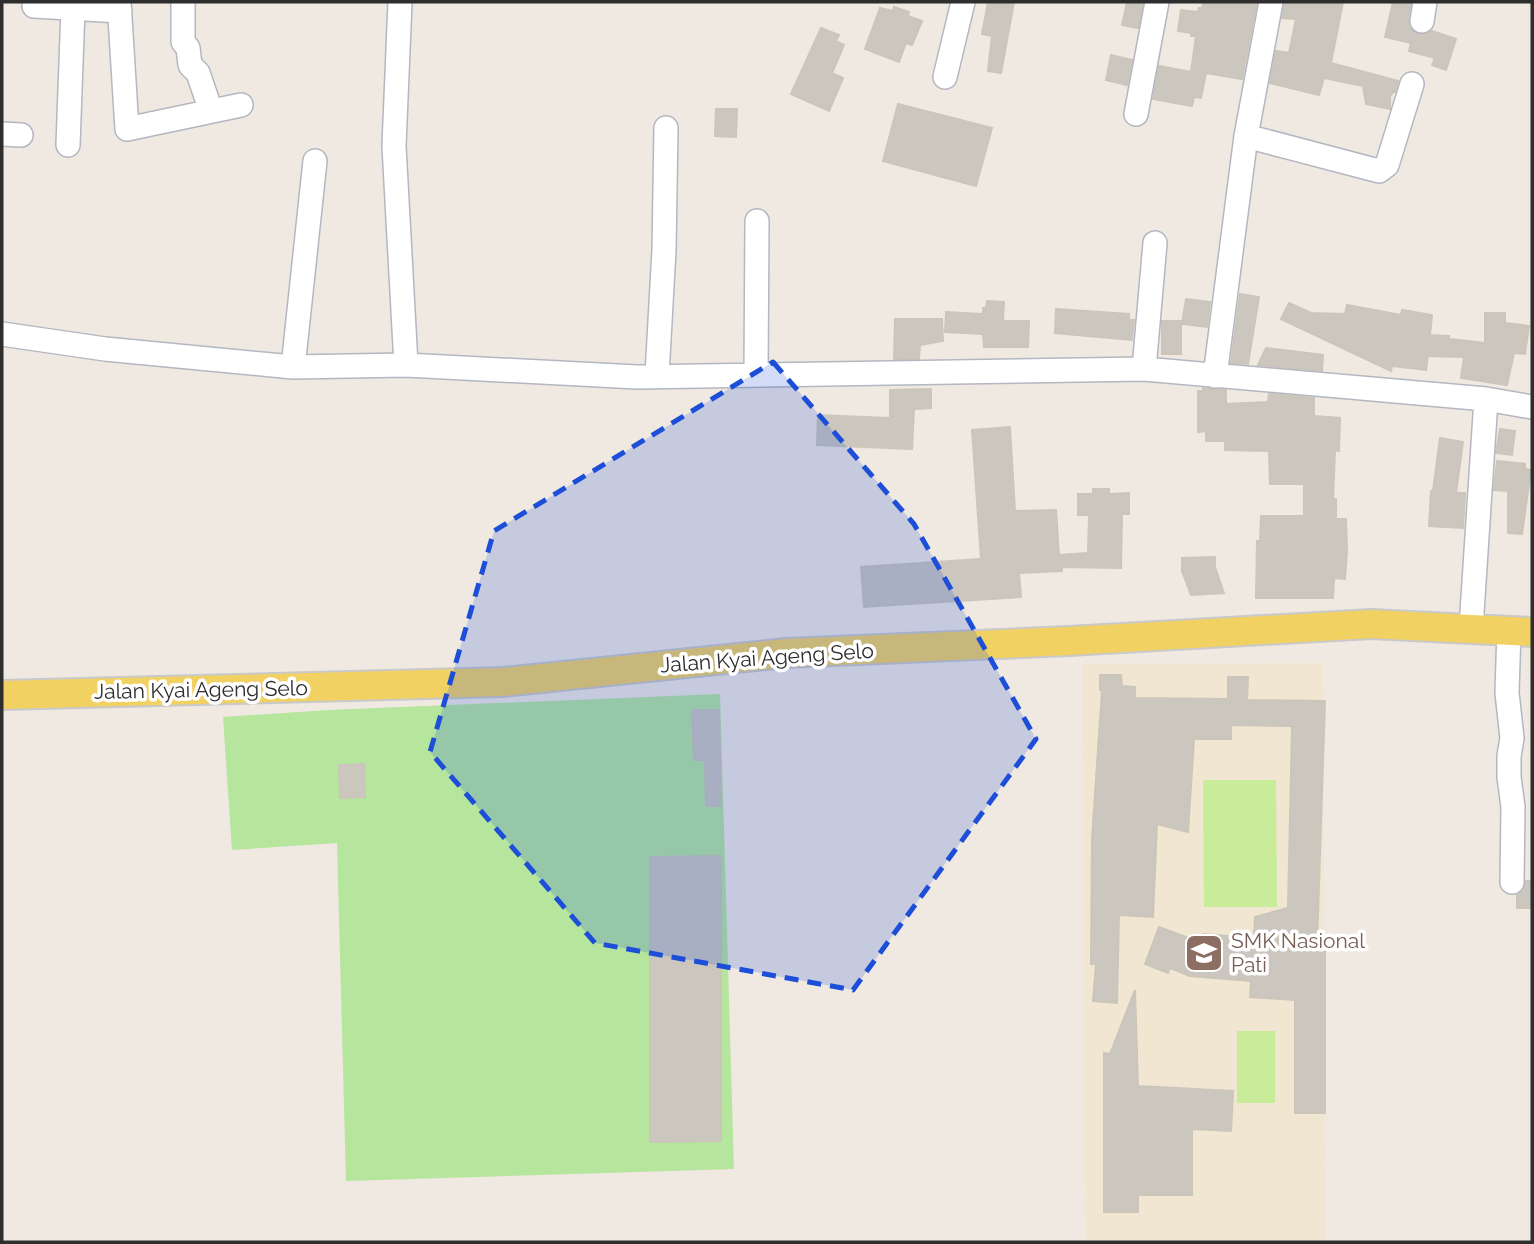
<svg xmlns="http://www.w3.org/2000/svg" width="1534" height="1244" viewBox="0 0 1534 1244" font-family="Raleway,sans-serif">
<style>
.education{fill:#f0e6d1}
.green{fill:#b6e59e}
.pitch{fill:#c9ec9a}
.building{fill:#cbc7bf;stroke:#cbc5ba;stroke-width:2}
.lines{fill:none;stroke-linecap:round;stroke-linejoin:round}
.minor-casing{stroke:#b4b7c1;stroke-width:26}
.major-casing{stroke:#c9c9c9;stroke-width:32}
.minor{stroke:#fff;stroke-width:23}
.major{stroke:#f2d163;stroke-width:28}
.marked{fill:#1d4ed8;fill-opacity:0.2;stroke:#1d4ed8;stroke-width:5;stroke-dasharray:14 9;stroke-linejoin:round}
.labels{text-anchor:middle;stroke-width:7;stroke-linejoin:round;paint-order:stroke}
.street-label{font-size:21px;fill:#2e2e2e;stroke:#fff}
.education-label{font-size:21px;fill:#785e54;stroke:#fff;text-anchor:start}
</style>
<rect width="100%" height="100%" fill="#efe9e1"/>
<!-- education -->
<path class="education" d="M 1323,663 L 1325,1242 L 1085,1242 L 1083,664 Z"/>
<!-- green -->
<path class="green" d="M 720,694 L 734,1169 L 346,1181 L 337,843 L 232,850 L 223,717 L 328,710 Z"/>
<!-- pitch -->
<path class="pitch" d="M 1203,780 L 1276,780 L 1277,907 L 1204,907 Z
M 1237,1031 L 1275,1031 L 1275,1103 L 1237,1103 Z"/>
<!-- building -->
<path class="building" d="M 988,2 L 1014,2 L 1001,73 L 988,71 L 992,36 L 982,34 Z
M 1127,2 L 1143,2 L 1138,28 L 1122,25 Z
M 1203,2 L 1257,2 L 1242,79 L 1206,73 L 1201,98 L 1194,97 L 1192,106 L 1153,99 L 1159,66 L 1191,72 L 1196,36 L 1191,36 L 1191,33 L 1178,31 L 1181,10 L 1198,12 L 1199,8 L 1202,8 Z
M 1285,2 L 1343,2 L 1331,63 L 1398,81 L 1395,92 L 1393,92 L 1390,97 L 1390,109 L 1366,104 L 1363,86 L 1324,78 L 1319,95 L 1270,83 L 1276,51 L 1289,53 L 1296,19 L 1282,18 Z
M 1393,2 L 1411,2 L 1408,19 L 1409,27 L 1414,32 L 1421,35 L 1432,31 L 1456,39 L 1446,70 L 1432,65 L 1435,58 L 1409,51 L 1411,43 L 1385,37 Z
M 894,7 L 909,12 L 908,16 L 922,21 L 912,45 L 906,43 L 899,62 L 865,49 L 880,8 L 893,11 Z
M 821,28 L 839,35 L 836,41 L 844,45 L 832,73 L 843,78 L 829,111 L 791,94 Z
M 1111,55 L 1132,60 L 1127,85 L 1106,80 Z
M 898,104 L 992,128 L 976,186 L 883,161 Z
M 716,109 L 737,109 L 736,137 L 715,136 Z
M 1240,294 L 1259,297 L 1248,364 L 1231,363 Z
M 1186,299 L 1210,302 L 1207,327 L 1182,324 Z
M 987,301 L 1004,302 L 1003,321 L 1029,321 L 1028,347 L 984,347 L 983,334 L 945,332 L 946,312 L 983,314 L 983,308 L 986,308 Z
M 1289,303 L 1311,313 L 1345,314 L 1347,305 L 1401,315 L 1402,310 L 1432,315 L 1430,335 L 1449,336 L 1449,339 L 1485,343 L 1485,313 L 1505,313 L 1505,323 L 1529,326 L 1525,354 L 1514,353 L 1507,385 L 1461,378 L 1464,357 L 1428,356 L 1426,370 L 1392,366 L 1391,371 L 1281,319 Z
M 1056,309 L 1129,314 L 1129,320 L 1134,320 L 1132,340 L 1055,333 Z
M 895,319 L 942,319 L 943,341 L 920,345 L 919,359 L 894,359 Z
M 1162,321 L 1181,321 L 1181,354 L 1162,354 Z
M 1266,348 L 1323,355 L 1322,371 L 1258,365 Z
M 1203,388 L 1226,390 L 1226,404 L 1268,402 L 1269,394 L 1314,398 L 1314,416 L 1340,418 L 1339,451 L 1335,450 L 1333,499 L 1336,499 L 1336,519 L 1346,519 L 1347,551 L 1345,579 L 1334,578 L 1333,598 L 1256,598 L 1257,541 L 1260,541 L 1261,516 L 1304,516 L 1304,484 L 1270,484 L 1269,451 L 1225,450 L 1225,441 L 1206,441 L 1206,431 L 1198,432 L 1198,391 L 1203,391 Z
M 931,389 L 931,408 L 914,409 L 912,449 L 817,445 L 818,415 L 890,418 L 890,390 Z
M 1010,427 L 1015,511 L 1056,510 L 1059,555 L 1088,553 L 1089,515 L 1078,515 L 1078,494 L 1093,494 L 1093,489 L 1109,489 L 1109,494 L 1129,493 L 1129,514 L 1122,514 L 1121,568 L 1062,567 L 1062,571 L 1019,573 L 1021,597 L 864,607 L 861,567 L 981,559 L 972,430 Z
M 1500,429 L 1515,431 L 1512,455 L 1496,453 Z
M 1440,438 L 1463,442 L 1456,493 L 1465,493 L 1463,528 L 1429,526 L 1431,491 L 1433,491 Z
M 1497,461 L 1525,464 L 1525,469 L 1531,470 L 1522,534 L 1508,533 L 1508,491 L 1494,490 Z
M 1215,557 L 1215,567 L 1224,593 L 1191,595 L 1182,571 L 1182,558 Z
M 1100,675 L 1121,675 L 1122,686 L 1135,687 L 1135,698 L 1228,699 L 1228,677 L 1248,677 L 1247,700 L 1325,701 L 1317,946 L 1325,946 L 1325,1113 L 1295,1113 L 1295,1000 L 1250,997 L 1251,981 L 1190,976 L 1170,968 L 1168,973 L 1145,964 L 1159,927 L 1202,943 L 1203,934 L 1254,938 L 1255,917 L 1288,908 L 1292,726 L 1231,725 L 1231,739 L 1194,739 L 1188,832 L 1157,824 L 1153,917 L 1119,915 L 1117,1003 L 1093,1001 L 1096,964 L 1091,964 L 1092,839 L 1102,690 L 1100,690 Z
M 692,710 L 719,710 L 721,806 L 706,806 L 705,760 L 694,760 Z
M 364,764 L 365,797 L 340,798 L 339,765 Z
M 721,856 L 721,1141 L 650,1142 L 650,857 Z
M 1526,881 L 1532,881 L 1532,908 L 1517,908 L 1517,895 L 1524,890 Z
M 1135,990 L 1138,1086 L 1233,1091 L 1231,1131 L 1192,1129 L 1192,1195 L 1138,1195 L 1138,1212 L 1104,1212 L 1104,1053 L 1110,1054 Z"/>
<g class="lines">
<defs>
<path id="minor" d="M 119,2 L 127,129 L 241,105
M 183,2 L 183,42 L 188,48 L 190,65 L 198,73 L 211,111
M 400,2 L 394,146 L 406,365
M 1271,2 L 1246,136 L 1379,171 L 1387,165 L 1412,84
M 34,6 L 120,11
M 1422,21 L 1425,2
M 945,77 L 963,2
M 1136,114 L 1157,2
M 2,134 L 21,135
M 68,145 L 73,8
M 2,334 L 105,349 L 293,367 L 406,365 L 637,377 L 1144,369 L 1486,399 L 1532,407
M 293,367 L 315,161
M 1144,369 L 1155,243
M 756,374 L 757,221
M 657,375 L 664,250 L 666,128
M 1215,376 L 1246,136
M 1471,628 L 1486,399
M 1509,630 L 1507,693 L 1512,738 L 1509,756 L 1509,777 L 1513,807 L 1512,882"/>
<path id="major" d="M 2,695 L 503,682 L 786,653 L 1069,641 L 1371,624 L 1532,632"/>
</defs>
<!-- minor casing -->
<use href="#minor" class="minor-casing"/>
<!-- major casing -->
<use href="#major" class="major-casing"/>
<!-- minor -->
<use href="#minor" class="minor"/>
<!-- major -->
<use href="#major" class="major"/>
</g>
<!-- marked area -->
<path class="marked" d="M 773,362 L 914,524 L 1036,739 L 853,990 L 595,943 L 430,752 L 494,531 Z"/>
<!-- icons -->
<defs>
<symbol id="school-square" viewBox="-11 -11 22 22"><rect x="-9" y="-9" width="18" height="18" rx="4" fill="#8d6e63" stroke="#fff"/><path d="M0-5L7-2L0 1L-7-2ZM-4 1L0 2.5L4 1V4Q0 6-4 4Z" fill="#fff"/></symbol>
</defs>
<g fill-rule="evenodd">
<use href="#school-square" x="1182" y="931" width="44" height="44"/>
</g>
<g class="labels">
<!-- street labels -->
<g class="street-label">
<text transform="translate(767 658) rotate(-4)" y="7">Jalan Kyai Ageng Selo</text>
<text transform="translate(201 690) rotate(-1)" y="7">Jalan Kyai Ageng Selo</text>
</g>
<!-- education labels -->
<g class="education-label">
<text x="1231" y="948">SMK Nasional<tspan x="1231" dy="24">Pati</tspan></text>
</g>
</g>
<!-- border -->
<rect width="1534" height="1244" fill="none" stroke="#2e2e2e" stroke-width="7"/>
</svg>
